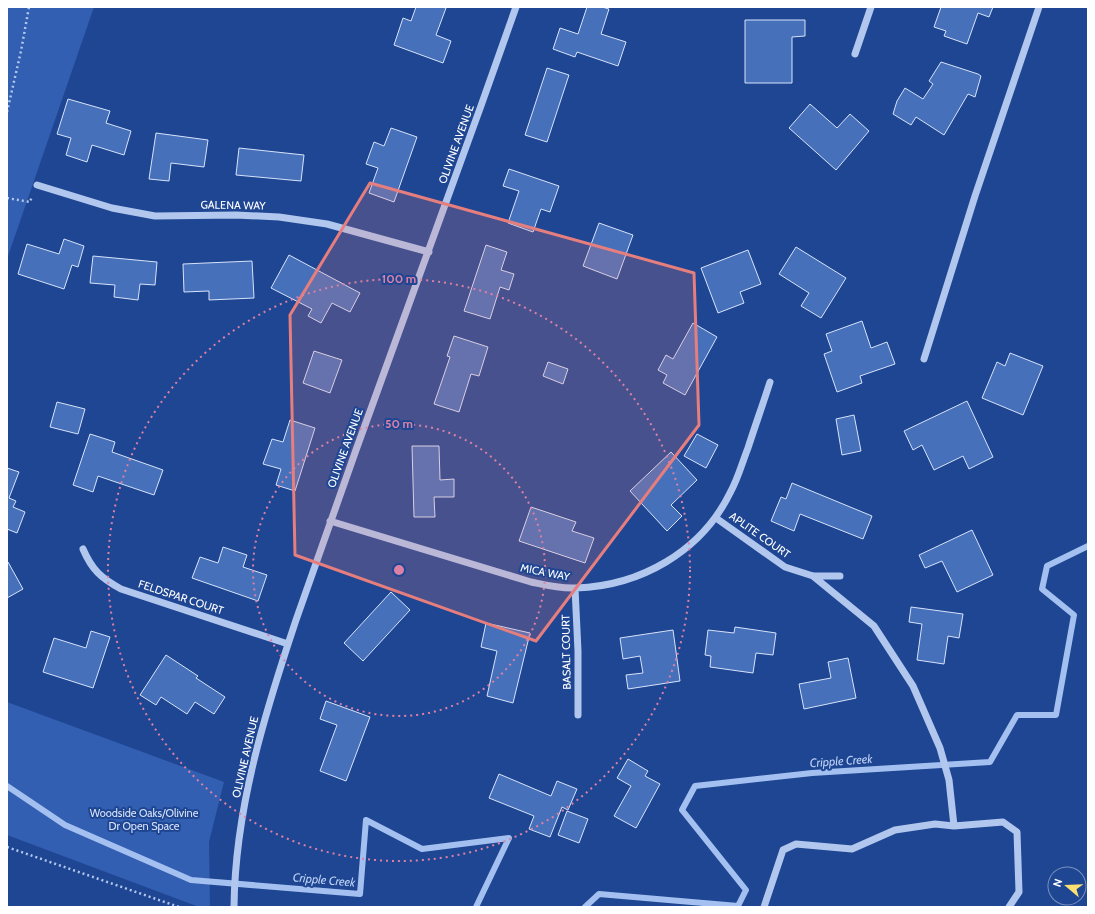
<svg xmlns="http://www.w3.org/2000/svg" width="1095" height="914" viewBox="0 0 1095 914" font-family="Cabin,sans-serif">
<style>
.green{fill:#325fb1}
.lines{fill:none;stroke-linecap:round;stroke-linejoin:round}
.stream{stroke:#a4c0f0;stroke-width:6}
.building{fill:#4770ba;stroke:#d7e3fa}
.path{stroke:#b1c7ee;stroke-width:2.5;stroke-dasharray:2 3;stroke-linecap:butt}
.minor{stroke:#b1c7ee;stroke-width:7}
.marked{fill:#e67e7e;fill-opacity:0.2;stroke:#e67e7e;stroke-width:3;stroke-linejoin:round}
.ring{fill:none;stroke:#dd80a5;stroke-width:2;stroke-dasharray:2 4}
.labels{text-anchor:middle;stroke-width:4;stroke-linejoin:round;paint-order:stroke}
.street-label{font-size:11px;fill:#fff;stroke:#1f4693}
.park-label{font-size:11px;fill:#d7e3fa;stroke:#1f4693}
.water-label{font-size:12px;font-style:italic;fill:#bdd1f5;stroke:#1f4693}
.centre{fill:#dd80a5;stroke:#1f4693;stroke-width:2}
.ring-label{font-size:12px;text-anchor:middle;font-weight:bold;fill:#dd80a5;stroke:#1f4693;stroke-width:4;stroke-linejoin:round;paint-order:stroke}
</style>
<rect width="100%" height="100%" fill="#1f4693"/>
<!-- green -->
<path class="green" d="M 7,7 L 94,7 L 7,259 Z
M 7,702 L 224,782 L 209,842 L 210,907 L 199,907 L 7,835 Z"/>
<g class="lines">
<!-- stream -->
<path class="stream" d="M 7,786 L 65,825 L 191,880 L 360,894 L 366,820 L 422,849 L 509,838 L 476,907
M 585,907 L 599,894 L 738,906 L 746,890 L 682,810 L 695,786 L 812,773 L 990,762 L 1017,715 L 1056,715 L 1074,615 L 1042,589 L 1047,566 L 1088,546"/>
</g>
<!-- building -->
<path class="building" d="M 416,7 L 442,7 L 446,8 L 436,35 L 451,41 L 443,63 L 394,45 L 403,18 L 411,21 Z
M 587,7 L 602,7 L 609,9 L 601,34 L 626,42 L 618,66 L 577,52 L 575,57 L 553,49 L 560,28 L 578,34 Z
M 941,7 L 993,7 L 989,17 L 978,13 L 967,44 L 944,36 L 946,31 L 934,27 Z
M 745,20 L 805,20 L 805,36 L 792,37 L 792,83 L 745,83 Z
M 941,62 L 978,74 L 981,76 L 975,97 L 968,94 L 944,135 L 916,117 L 911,125 L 893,114 L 897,101 L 905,88 L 923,99 L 933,84 L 929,81 Z
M 547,68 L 569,75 L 547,142 L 525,135 Z
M 68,99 L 110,111 L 106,123 L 131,131 L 124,155 L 92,145 L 87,162 L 66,155 L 71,138 L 57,134 Z
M 810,104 L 837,128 L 850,114 L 869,131 L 836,170 L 789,128 Z
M 391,128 L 417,137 L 394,202 L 369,193 L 378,168 L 366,164 L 374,142 L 384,146 Z
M 156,133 L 208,140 L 204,167 L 171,163 L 169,181 L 149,179 Z
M 239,148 L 304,155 L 301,181 L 236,175 Z
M 509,169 L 559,186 L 550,212 L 541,209 L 533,232 L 508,223 L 519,191 L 503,186 Z
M 599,223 L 633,235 L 617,279 L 583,266 Z
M 64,239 L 84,246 L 78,267 L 72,265 L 64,289 L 18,274 L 27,244 L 59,254 Z
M 486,245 L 507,252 L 501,270 L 514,274 L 509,290 L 500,287 L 490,319 L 464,311 Z
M 796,247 L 846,278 L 821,318 L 801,306 L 809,293 L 779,274 Z
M 748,250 L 761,284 L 740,292 L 744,303 L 718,313 L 701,268 Z
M 289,255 L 360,293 L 350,312 L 332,303 L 321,323 L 308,316 L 312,309 L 271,288 Z
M 93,256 L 157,262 L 155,285 L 140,284 L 138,300 L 114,297 L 115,285 L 90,283 Z
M 252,261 L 254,298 L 209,300 L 209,291 L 184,292 L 183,264 Z
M 862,321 L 871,348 L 887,342 L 895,364 L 860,376 L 862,383 L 837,392 L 824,354 L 832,351 L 826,334 Z
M 693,323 L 717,337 L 685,395 L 663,383 L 667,375 L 658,370 L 666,355 L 673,359 Z
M 454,336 L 488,347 L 479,376 L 471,374 L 459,412 L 434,404 L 450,357 L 447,356 Z
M 314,351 L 342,360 L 330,393 L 303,383 Z
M 1010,353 L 1043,366 L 1023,415 L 982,398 L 997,362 L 1005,366 Z
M 548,362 L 568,369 L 563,384 L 543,376 Z
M 967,401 L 993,457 L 969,469 L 963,456 L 934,470 L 922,445 L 913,450 L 904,431 Z
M 57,402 L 85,409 L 78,434 L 50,427 Z
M 854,415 L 861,451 L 842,455 L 836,419 Z
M 290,420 L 315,428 L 295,491 L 276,485 L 281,469 L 263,464 L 272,439 L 283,442 Z
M 90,434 L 115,442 L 112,452 L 163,470 L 154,495 L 98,476 L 93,492 L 73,485 Z
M 697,434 L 718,445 L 706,468 L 684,456 Z
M 412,446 L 439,446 L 440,480 L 454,479 L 454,497 L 434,497 L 435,517 L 414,517 Z
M 671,452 L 697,480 L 671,505 L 682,516 L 667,531 L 630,491 Z
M 7,468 L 19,472 L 9,498 L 16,501 L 13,507 L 25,512 L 17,533 L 7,529 Z
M 792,483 L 872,516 L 863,539 L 800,514 L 794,531 L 771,521 L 781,497 L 786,499 Z
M 531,507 L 576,522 L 572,531 L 594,538 L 585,563 L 519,541 Z
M 972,530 L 993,575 L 957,592 L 942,561 L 925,568 L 919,555 Z
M 223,547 L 247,555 L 243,567 L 267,575 L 258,601 L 192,578 L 200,557 L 218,563 Z
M 8,562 L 23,589 L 7,598 L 7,563 Z
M 391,592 L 410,610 L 363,661 L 344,643 Z
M 911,607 L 963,614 L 959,638 L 948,636 L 944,664 L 917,660 L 922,624 L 909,622 Z
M 486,623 L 530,633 L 513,703 L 487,696 L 497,651 L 481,647 Z
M 735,627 L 776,633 L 773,655 L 756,653 L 753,673 L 710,667 L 711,656 L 705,655 L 708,630 L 734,633 Z
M 673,630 L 680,681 L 628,689 L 626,675 L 643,673 L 640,656 L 623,659 L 620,638 Z
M 91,631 L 110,637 L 93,688 L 43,672 L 54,638 L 86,648 Z
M 166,655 L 198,676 L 196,678 L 225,697 L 214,714 L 195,702 L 187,714 L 161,697 L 156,705 L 140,695 Z
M 848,658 L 856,698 L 804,709 L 799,684 L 831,678 L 828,662 Z
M 326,701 L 370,717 L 346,781 L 320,771 L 337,725 L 320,719 Z
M 628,759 L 648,771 L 645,776 L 660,784 L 636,828 L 614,816 L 631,786 L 617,778 Z
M 499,774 L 551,796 L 557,781 L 577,789 L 568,810 L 562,807 L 550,837 L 529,829 L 534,816 L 489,798 Z
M 567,811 L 588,819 L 579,843 L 558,835 Z"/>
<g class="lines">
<!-- path -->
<path class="path" d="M 7,112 L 21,51 L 29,7
M 7,198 L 30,202 L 32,196
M 7,847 L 179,907"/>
<!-- minor -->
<path class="minor" d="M 855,54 L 871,7
M 37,185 L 112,208 L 155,216 L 236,215 L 279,217 L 327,224 L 429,252
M 924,359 L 975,196 L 1039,7
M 716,518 L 785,567 L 813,576 L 840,576
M 330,521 L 531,582 C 545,585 560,589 576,588 C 640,586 701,552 730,493 C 738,479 742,463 748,448 C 755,426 763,404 770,382
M 83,549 C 92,570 101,578 121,589 L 288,644
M 575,588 L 578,651 L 578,715
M 954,826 L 1003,822 L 1017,832 L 1019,892 L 1009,907
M 234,907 C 235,808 265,713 296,620 C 316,563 336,506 356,450 C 410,302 464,155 516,7
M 764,907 L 783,850 L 796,844 L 852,849 L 895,830 L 935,824 L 954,826 L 949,780 L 940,748 L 913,686 L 874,626 L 813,576"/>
</g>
<!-- marked area -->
<path class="marked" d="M 370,183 L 694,273 L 699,425 L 536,641 L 295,555 L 290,315 Z"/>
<!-- distance rings -->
<g class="ring">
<circle cx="399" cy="570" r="146"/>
<circle cx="399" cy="570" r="291"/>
</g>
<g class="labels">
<!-- street labels -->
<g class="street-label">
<text transform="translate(456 144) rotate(-70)" y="4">OLIVINE AVENUE</text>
<text transform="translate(233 205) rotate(1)" y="4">GALENA WAY</text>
<text transform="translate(345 448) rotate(-70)" y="4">OLIVINE AVENUE</text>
<text transform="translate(760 535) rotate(35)" y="4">APLITE COURT</text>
<text transform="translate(545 572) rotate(11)" y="4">MICA WAY</text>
<text transform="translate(181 597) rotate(18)" y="4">FELDSPAR COURT</text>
<text transform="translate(566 652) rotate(-91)" y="4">BASALT COURT</text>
<text transform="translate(245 757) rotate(-77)" y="4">OLIVINE AVENUE</text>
</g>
<!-- park labels -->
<g class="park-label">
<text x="144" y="817">Woodside Oaks/Olivine<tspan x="144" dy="13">Dr Open Space</tspan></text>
</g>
<!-- water labels -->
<g class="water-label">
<text transform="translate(841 761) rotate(-4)" y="4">Cripple Creek</text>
<text transform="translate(324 880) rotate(5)" y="4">Cripple Creek</text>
</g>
</g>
<circle cx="399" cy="570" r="6" class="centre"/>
<g class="ring-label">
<text x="399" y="283">100 m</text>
<text x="399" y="428">50 m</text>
</g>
<!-- border -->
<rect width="1095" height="914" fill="none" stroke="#ffffff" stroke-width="16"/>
<!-- north arrow -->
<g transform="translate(1067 886) rotate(289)"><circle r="19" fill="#1f4693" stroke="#7990be"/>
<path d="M0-3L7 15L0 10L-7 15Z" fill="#fce171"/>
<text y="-6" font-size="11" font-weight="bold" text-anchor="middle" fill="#ffffff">N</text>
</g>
</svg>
